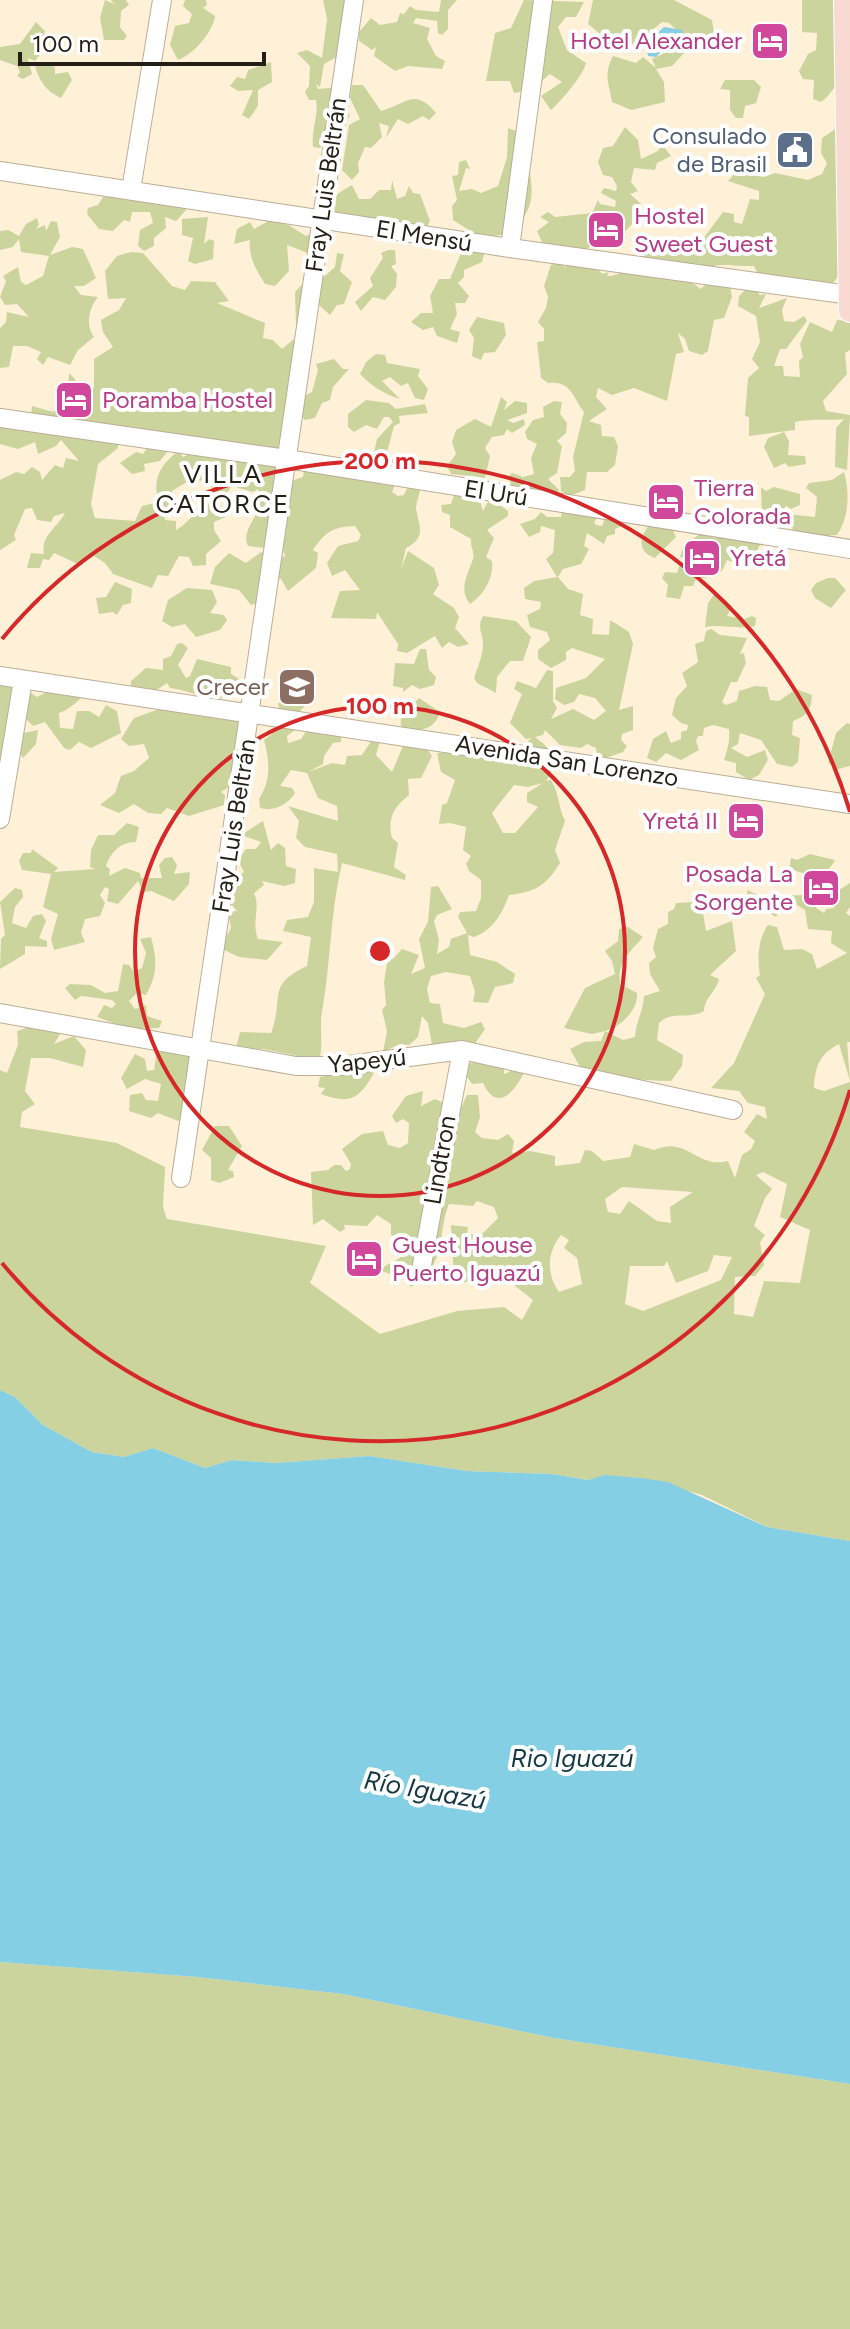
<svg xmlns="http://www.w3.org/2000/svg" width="850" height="2329" viewBox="0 0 850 2329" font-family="Figtree,sans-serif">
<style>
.green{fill:#cbd49d;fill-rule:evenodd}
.water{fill:#84cfe4}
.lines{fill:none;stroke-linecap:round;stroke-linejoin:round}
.minor-casing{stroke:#bbad96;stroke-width:20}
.major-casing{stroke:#fff;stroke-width:24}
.minor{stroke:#fff;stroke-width:18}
.major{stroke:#f8dad2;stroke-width:22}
.ring{fill:none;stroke:#d62828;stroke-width:4}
.labels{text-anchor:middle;stroke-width:8;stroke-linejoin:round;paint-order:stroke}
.hotel-label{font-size:24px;fill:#b23c85;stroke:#fff;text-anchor:start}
.service-label{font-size:24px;fill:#4e5e75;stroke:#fff;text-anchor:end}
.street-label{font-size:24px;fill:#241f16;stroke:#fff}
.education-label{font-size:24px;fill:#785e54;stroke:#fff;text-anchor:end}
.neighbourhood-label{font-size:26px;letter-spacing:2px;fill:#241f16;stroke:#fff}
.water-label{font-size:26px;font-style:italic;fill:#143942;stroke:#fff}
.centre{fill:#d62828;stroke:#fff;stroke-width:4}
.ring-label{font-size:24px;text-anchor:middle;font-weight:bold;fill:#d62828;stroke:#fff;stroke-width:8;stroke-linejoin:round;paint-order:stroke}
</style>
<rect width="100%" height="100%" fill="#fff1d8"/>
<!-- green -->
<path class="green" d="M 105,0 L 114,4 L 111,0 L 126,0 L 129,5 L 121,11 L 120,27 L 127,36 L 124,40 L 104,40 L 100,18 Z
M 185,0 L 206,0 L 207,5 L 203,8 L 215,16 C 213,32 194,54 178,60 L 170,45 L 175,26 L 189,23 L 192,14 L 183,6 Z
M 323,0 L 353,0 L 340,55 L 324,64 L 320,87 L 316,84 L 318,89 L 330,88 L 335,83 L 344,110 L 350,115 L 337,142 L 324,142 L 320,148 L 313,147 C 311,130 319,115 316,100 L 309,100 L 305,92 L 309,86 L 310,66 L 297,53 L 307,50 L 322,58 L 327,19 Z
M 441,0 L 457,0 L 448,10 L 448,29 L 442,35 L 438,33 L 437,21 L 416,18 L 413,23 L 430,28 L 427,39 L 436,56 L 445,61 L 442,69 L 408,66 L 395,71 L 374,56 L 376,47 L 372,50 L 359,41 L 359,32 L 371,18 L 380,25 L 397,22 L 400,13 L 404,14 L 410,6 L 416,10 L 439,12 Z
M 524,0 L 584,2 L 576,17 L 566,17 L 558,27 L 567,50 L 586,63 C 583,76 561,101 551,110 L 541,96 L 562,82 L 550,74 L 531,90 L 514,93 L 510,81 L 486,81 L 495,33 L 511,28 Z
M 593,0 L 674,0 L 712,20 L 714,33 L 708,50 L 686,51 L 672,66 L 656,69 L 664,82 L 665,102 L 631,110 L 612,102 C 609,83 603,75 613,56 L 636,63 L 643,57 L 656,68 L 652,59 L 669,51 L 679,32 L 669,23 L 662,22 L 650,32 L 649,48 L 605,38 L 588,24 Z
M 802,0 L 843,0 L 850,73 C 834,82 834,93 821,102 L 813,99 L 814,80 L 803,79 L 799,71 L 808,54 L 816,50 L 817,33 L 802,32 Z
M 36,22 L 45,31 L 41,53 L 35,61 L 28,58 L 32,74 L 23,79 L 17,76 L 20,72 L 17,66 L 0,60 L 0,47 L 20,44 Z
M 271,62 L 272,82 L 258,90 L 258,106 L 249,119 L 242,115 L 253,90 L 238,91 L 230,86 L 237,77 L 245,79 L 248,70 Z
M 48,65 L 55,67 L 55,74 L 68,72 L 72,80 L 61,98 C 46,91 39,81 35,66 Z
M 725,80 L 754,80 L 761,87 L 756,103 L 745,106 L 743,118 L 736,118 L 730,110 L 730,90 L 720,89 Z
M 352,85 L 363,85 L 381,111 C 407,104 414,87 436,113 L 429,120 L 423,116 L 408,124 L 398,119 L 386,138 L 389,126 L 379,123 L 382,137 L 371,148 L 365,147 L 358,163 L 359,172 L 352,180 L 342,170 L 349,125 L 360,119 L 350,98 Z
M 625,127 L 638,140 L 641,159 L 658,151 L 662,144 L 671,156 L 657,163 L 655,170 L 634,168 L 631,182 L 638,191 L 630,194 L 641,204 C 640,215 631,229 620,234 L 610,227 L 613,235 L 605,244 L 592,245 L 584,252 L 565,258 L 542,242 L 537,231 L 549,222 L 540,217 L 548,212 L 555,217 L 592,213 L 598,200 L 600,204 L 615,207 L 616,201 L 601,193 L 604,188 L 616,191 L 617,186 L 612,177 L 603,175 L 598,162 L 603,148 L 613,146 Z
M 508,128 L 519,132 C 525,154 537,185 529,207 C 526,216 517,225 512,234 L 480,237 L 453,220 L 452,206 L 457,200 L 452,176 L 458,175 L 459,162 L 466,160 L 470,169 L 466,168 L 459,191 L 472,189 L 481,193 L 498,186 L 507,157 Z
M 837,128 L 838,277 L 831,285 L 758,274 L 754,266 C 723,267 717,258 688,280 L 701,289 L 710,280 L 728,273 L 732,297 L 724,318 L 714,320 L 708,351 L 702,355 L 689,351 L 685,339 L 678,333 L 684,352 L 676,354 L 667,401 L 634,388 L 612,395 L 598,388 L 596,397 L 607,409 L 589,421 L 601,425 L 602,436 L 614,437 L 618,446 L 615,465 L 607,472 L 587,472 L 585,490 L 570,496 L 561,491 L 560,477 L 570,477 L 575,471 L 573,457 L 584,412 C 572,396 571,380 548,383 L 541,378 L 537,342 L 544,341 L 544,329 L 538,322 L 546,308 L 548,297 L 544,286 L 551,265 L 558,262 L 565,267 L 571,263 L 598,269 L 602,274 L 609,272 L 607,276 C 628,277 633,252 653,253 L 652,246 L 685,239 L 699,244 L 723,212 L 734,214 L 734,222 L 742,224 L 750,199 L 759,200 L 759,191 L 728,181 L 735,173 L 764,177 L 775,173 L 808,180 L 822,174 L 827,163 L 821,153 L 822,138 Z
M 392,180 L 397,199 L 405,196 L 409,186 L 413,193 L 420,194 L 430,221 L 426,228 L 410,223 L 405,228 L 329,212 L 332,197 L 352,185 L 359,199 L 370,199 L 379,190 L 391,190 Z
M 103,197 L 148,197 L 152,204 L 156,201 L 186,205 L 186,210 L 176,221 L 165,217 L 166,228 L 154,238 L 154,246 L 144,251 L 138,246 L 140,230 L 153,223 L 150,212 L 132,212 L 130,222 L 124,220 L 113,231 L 99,229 L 87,214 L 88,208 L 98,205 Z
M 208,217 L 204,244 L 209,239 L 214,241 L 213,259 L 195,264 L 188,261 L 193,238 L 182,235 L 182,219 Z
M 37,218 L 39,225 L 36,229 L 45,225 L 46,231 L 51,221 L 57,222 L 60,237 L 50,255 L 72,247 L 83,249 L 96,278 L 84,286 L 74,286 L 81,295 L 98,297 C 89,308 85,325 94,337 L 78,350 L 70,365 L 48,357 L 43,365 L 37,359 L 41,352 L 27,346 L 13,346 L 9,367 L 0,368 L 0,328 L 6,322 L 7,312 L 29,317 L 17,304 L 5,305 L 0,297 L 6,281 L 3,276 L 18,267 L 21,282 L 26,285 L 43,276 L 49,256 L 21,252 L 19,239 L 13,247 L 0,250 L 0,231 L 8,230 L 19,236 L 26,224 Z
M 272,219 L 279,219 L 306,236 L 314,232 L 324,237 L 329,246 L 325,263 L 318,268 L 319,281 L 335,267 L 337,253 L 344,254 L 340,271 L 352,282 L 344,304 L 337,305 L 330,315 L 317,303 L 301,328 L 296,325 L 295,292 L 307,279 L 308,253 L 287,245 L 289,271 L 275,286 L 265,284 C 256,270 248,256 250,240 L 234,244 L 237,229 L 250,222 L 254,229 Z
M 465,244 L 485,251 L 482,262 L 464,270 L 464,277 L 458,283 L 469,296 L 465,303 L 455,303 L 457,314 L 450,329 L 460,332 L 457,343 L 437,336 L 433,327 L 423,330 L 411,322 L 421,313 L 433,313 L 430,296 L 439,279 L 450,279 Z
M 388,250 L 395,250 L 396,264 L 391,266 L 397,274 L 396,287 L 385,300 L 373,297 L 361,311 L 355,302 L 373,286 L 370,278 L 383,258 L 381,253 Z
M 131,252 L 143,253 L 172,286 L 185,290 L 191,281 L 215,282 L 229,301 L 217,303 L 265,323 L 263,338 L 273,340 L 282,349 L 299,335 L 311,335 L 313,344 L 300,369 L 297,440 L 274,452 L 118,438 L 118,448 L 98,464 L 91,504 L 95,518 L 135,521 L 142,506 L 159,502 C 151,480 161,463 179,451 L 183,457 L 200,449 L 278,454 L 291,481 L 303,477 L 304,470 L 366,465 L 372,462 L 377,439 L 393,422 L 389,417 L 384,417 L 377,429 L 366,425 L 354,432 L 348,427 L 348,414 L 366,400 L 389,403 L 396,409 L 425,404 L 428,413 L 399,416 L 400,423 L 394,426 L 386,456 L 390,460 L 388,466 L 395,485 L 392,492 L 398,496 L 404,495 L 408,486 L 420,488 C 420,496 416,501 416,508 C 419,527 427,537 406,548 L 401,569 L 408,551 L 434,568 L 439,585 L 433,594 L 454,608 L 459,617 L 455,628 L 469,644 L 458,647 L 449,642 L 442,648 L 435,636 L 407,653 L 397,651 L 398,644 L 377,612 L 376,619 L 331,618 L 340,591 L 360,590 L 345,570 L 332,576 L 327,563 L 338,546 L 358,541 L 361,535 L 355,526 C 333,527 326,531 313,550 L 318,553 L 316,568 L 288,591 L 281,579 L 268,577 L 276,596 L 251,605 L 239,590 L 210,584 L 215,567 L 229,553 L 246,563 L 261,552 L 278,560 L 285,556 L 281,542 L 264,548 L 248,546 C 239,527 267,514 258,489 L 253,492 L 232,486 L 222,500 L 206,480 L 187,482 L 172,491 L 171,513 L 164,514 L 165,520 L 176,521 L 176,530 C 189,523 197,508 210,503 L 221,506 L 226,517 L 214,522 L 214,530 L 221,541 L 206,554 L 206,565 L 193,566 L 189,557 L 179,556 L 168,576 L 158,575 L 152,588 L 113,574 L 105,563 L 94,556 L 80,565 L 54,553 L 49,560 L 43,559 L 40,568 L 27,568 L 31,553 L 44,554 C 40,536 58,527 65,513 L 54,516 L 51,522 L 37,520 L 32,508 L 25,509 L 14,535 L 16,540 L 0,550 L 0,480 L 16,472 L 24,474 L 32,467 L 40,472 L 42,480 L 55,465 L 63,468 L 66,458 L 79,461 L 61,440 L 56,446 L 38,454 L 35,442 L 18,449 L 0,444 L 0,420 L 31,418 L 32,406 L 53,412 L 58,407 L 60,396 L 68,390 L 69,373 L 75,379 L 78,393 L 85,392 L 87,398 L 94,387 L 94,359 L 113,347 L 103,332 L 101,320 L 119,310 L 126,298 L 108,299 L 105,271 L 117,256 Z
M 749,286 L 759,288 L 759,295 L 766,294 L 759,308 L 787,298 L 782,310 L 784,321 L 794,322 L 804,316 L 807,321 L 786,349 L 780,349 L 774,366 L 783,366 L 784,376 L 800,377 L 799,361 L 803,357 L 800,344 L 810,322 L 832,332 L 837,320 L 850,321 L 850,350 L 845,353 L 847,374 L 823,401 L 826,411 L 850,415 L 847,470 L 835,467 L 836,428 L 844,419 C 826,421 813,418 795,422 L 795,430 L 749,436 L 749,417 L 745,416 L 748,378 L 759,368 L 752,359 L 760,342 L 756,316 L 738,306 L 739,296 Z
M 477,317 L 504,323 L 506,335 L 495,352 L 484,353 L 481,360 L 472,356 L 474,338 L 469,330 Z
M 376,354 L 385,355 L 387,363 L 420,369 L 418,376 L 428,389 L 424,400 L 415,398 L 408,383 L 401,386 L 390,377 L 382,381 L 400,399 C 384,394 371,386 360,374 L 366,362 Z
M 334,359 L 343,369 L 349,369 L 333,387 L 330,400 L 322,403 L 315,418 L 305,420 L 298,412 L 301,398 L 312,392 L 318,370 L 316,364 Z
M 501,397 L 507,402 L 504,410 L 515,401 L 527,403 L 527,413 L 507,420 L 513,423 L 524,419 L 525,425 L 512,433 L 507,429 L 504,435 L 492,437 L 485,448 L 490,456 L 485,478 L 451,474 L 447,466 L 456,454 L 452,442 L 456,430 L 475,419 L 491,427 Z
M 554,401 L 562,402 L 560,414 L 567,423 L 566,433 L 557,441 L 562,446 L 557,473 L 548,479 L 559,490 L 555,499 L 515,494 L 508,477 L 512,473 L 523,477 L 534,474 L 531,458 L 537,444 L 527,439 L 525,432 L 533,420 L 544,417 L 543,407 Z
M 784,432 L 789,441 L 788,455 L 805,456 L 806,464 L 789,467 L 785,463 L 774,468 L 764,447 L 768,438 Z
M 147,448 L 168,451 L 160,461 L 144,464 L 145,471 L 132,474 L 120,463 L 136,452 L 143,454 Z
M 844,472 C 850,492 849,518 837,535 C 819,535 803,544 791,527 L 769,527 L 762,520 L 761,487 L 766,491 L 774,487 L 800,494 L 800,505 L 791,509 L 785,505 L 787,514 L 815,517 L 817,497 L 806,488 L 809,483 L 832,480 Z
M 475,484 L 483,511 L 490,498 L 508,511 L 508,516 L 487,530 L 494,538 L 486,557 L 492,561 C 494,578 484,595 470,604 C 458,589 468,574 473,559 C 475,551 470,548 471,539 L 450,527 L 450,515 L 442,512 L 441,505 L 451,504 L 455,492 Z
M 562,511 L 601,514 L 594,522 L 596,525 L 602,526 L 605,518 L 619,519 L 621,526 L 615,529 L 615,534 L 607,536 L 604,544 L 587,533 L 584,546 L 589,549 L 581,564 L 563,569 L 558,577 L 568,589 L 583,594 L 580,615 L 593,619 L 592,634 L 609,635 L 610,620 L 629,632 L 633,644 L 619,710 L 633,706 L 633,730 L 622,734 L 621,740 L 627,746 L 623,752 L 606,758 L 597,756 L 596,748 L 587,744 L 581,748 L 560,745 L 545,730 L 543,735 L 535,737 C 552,749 560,761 546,781 L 551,780 C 560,795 558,807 565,821 L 555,850 L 560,863 C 546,886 535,892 509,895 C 502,914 493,930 474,937 L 468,935 L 470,955 L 497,962 L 515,974 L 513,983 L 495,987 L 488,1003 L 473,1002 L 475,992 L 470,976 L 446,972 L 431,976 L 427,989 L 430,1003 L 440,1004 L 443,1023 L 464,1028 L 481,1022 L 485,1029 L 474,1045 L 432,1045 L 428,1023 L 422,1016 L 418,1037 L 409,1045 L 400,1044 L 383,1052 L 387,1031 L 382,1010 L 386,1005 L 384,982 L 388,957 L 393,959 L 402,949 L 419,955 L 411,974 L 425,968 L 419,939 L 428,922 L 431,887 L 438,886 L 452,909 L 437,915 L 434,921 L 439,940 L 437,954 L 449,947 L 451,939 L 467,933 L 458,917 L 460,912 L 476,911 L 481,898 L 481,880 L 469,871 L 466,864 L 471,856 L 463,850 L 466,827 L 450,823 L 439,824 L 442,805 L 447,803 L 455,780 L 441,772 L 437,753 L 488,749 L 494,761 L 504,763 L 505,758 L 532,738 L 526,739 L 510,723 L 522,694 L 514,689 L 517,681 L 536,688 L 547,670 L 553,671 L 553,701 L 557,708 L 551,719 L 573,709 L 594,720 L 606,711 L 595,698 L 579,694 L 574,702 L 564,705 L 555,699 L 556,688 L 586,678 L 605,659 L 572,648 L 566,652 L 566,660 L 551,668 L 538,659 L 538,650 L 550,640 L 547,632 L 530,627 L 527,615 L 540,609 L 541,602 L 525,599 L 524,588 L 534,581 L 557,577 L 546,559 L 553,553 L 555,530 L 541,526 L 540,532 L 529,537 L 520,524 L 535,519 L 541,512 L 547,517 L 561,517 ZM 543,783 L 527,793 L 527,802 L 538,807 L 515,833 L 503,833 L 492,813 L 514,785 L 528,787 Z
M 664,512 L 676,537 L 655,558 C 628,548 647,523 664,512 Z
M 700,534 L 714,538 L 720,535 L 726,540 L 730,537 L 735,541 L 744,536 L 765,544 L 759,546 L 754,561 L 738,564 L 727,560 L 722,571 L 716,573 L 717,549 L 713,552 L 711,563 L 680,557 L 684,545 Z
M 680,563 L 711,569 L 709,577 L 696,579 L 693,586 L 684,586 L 680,599 L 666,597 L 668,585 L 662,578 L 665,572 L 677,573 Z
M 828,578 L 835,578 L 846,590 L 831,608 L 815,598 L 811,590 L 816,583 Z
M 115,582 L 132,589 L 131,603 L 123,605 L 117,615 L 113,612 L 99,614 L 96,598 L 106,597 Z
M 187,588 L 212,590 L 217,602 L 210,613 L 224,615 L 227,620 L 220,630 L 196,637 L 185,624 L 172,627 L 162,621 L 168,600 Z
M 715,593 L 732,606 L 727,616 L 744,619 L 752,616 L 756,618 L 755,626 C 738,630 722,624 705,627 L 708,603 Z
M 483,616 L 516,621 L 531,637 L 523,661 L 510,661 L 497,677 L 496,693 L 477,683 L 474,678 C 478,666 483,656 483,643 C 482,631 477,628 483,616 Z
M 711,629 L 720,635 L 747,638 L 740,654 L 744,653 L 746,663 L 737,682 L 731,682 L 722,702 L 726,705 L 737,701 L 739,691 L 755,686 L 767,687 L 770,700 L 779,701 L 796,689 L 812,695 C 811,710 807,716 793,721 L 792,735 L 800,738 L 798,762 L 792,767 L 777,764 L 761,740 L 740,733 L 738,744 L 731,748 L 747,757 L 765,750 L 768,760 L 759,775 L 749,780 L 736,772 L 736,763 L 724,760 C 728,748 730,741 729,729 L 713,725 L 704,728 L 703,736 L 698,736 L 696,741 L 699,750 L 681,760 L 666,753 L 656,762 L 647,758 L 653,739 L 666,731 L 671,743 L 681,739 L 681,732 L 687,730 L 688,725 L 681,723 L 672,715 L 676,698 L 687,686 L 682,673 L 698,662 L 695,644 L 704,641 L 706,631 Z
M 182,643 L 188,648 L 178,665 L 186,678 L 190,676 L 197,659 L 231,667 L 231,674 L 241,680 L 242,691 L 227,691 L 220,700 C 201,698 188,690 170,688 L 167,683 L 155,691 L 131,687 L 131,681 L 146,668 L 163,670 L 163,659 L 171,656 L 177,644 Z
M 420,649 L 426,649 L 429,670 L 436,677 L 434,685 L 420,689 L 412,685 L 403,692 L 403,688 L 393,686 L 395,663 L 414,664 Z
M 0,672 L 37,697 L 60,685 L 65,696 L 75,693 L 78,682 L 93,680 L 98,683 C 83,693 75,708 59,713 L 60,728 L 73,729 L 77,711 L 89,711 L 99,717 L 106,705 L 117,711 L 121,733 L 91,748 L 79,742 L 70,750 L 64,748 L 45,722 L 33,726 L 23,716 L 19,734 L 38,730 L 36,744 L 23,758 L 17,748 L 0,788 Z
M 289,694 L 309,701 L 300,711 L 303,713 L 299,727 L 287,736 L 288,743 L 301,739 L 316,716 L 342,720 L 341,742 L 333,743 L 324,756 L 323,764 L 308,772 L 332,763 L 345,765 L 347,756 L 362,755 L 374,737 L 380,741 L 376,755 L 392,772 L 405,741 L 424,744 L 432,756 L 421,778 L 408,779 L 409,795 C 394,807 387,818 392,838 L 398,843 L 394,867 L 406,875 L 405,880 L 342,863 C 330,914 331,962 322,1012 C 319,1028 324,1045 319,1060 L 263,1049 L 236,1048 L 240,1032 L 271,1033 C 285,996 265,986 307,966 L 311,937 L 283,931 L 287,920 L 308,917 L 314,902 L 314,868 L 338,872 L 337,854 L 305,847 L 296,838 L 299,821 L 288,806 L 338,821 L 337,806 L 318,798 L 307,773 L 291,770 L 280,786 L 292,788 L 295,793 C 288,805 273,812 260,808 L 259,799 C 271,780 270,763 264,740 C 279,730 284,720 278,704 Z
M 419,698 L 440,712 C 435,730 420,731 403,731 C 395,715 409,709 419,698 Z
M 162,708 L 215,708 L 254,729 L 257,749 L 248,775 L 221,792 L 225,795 L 224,805 L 189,816 L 167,808 L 161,814 L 148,813 L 134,804 L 119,813 L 100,805 L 115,793 L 121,776 L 134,771 L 149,758 L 144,744 L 129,746 L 121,739 L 134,718 Z
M 847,723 L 850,724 L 850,766 L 838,769 L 828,763 L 836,733 Z
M 263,821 L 271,850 L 278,843 L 285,848 L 286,866 L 296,869 L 295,883 L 284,886 L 262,881 L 264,885 L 254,893 C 261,908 251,922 258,939 L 283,942 L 267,960 L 239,957 L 220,948 L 231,928 L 228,912 L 237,911 L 229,902 L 231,891 L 237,887 L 237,877 L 244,872 L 238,860 L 246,849 L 256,849 L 261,842 L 241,835 Z
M 127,823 L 139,827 L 136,842 C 118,842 110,855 106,866 L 110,869 L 109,876 L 125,868 L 140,873 L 141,878 L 162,878 L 159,865 L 165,858 L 172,857 L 177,865 L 174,874 L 190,872 L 189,884 L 174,901 L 151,891 L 143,892 L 138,881 L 118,904 L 107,901 L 109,889 L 105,887 L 100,895 L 105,903 L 100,916 L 85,919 L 81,933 L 85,942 L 54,950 L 51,939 L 58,914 L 43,907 L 51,874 L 22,870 L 19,861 L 23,853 L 31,853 L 32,849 L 58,868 L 54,872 L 95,869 L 90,867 L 91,850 L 98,835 L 114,835 Z
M 810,854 L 835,860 C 825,881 806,874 789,869 L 791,858 L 797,860 Z
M 850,883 L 850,907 L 846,913 L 850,916 L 850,1042 L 847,1042 L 850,1081 L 839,1044 C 819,1054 815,1067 814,1088 L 824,1091 L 850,1082 L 850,1541 L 767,1527 L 702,1495 L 641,1478 L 606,1476 L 588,1480 L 552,1474 L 467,1471 L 369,1456 L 276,1463 L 232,1460 L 205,1468 L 153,1448 L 124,1457 L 92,1452 L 43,1425 L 15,1397 L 0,1390 L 0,1070 L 7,1073 L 18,1045 L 17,1031 L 35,1025 L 41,1012 L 60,1034 L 54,1044 L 74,1036 L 86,1050 L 83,1067 L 50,1058 L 31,1058 L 25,1091 L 35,1104 L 22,1112 L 20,1127 L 117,1143 L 165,1167 L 163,1207 L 167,1219 L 326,1246 L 310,1283 L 380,1334 L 457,1311 L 504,1307 L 522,1320 L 533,1300 L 505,1278 L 481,1273 L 478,1282 L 459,1282 L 454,1278 L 451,1225 L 468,1227 L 467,1234 L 481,1235 L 498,1218 L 494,1207 L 477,1201 L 473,1206 L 449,1204 C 440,1225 444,1247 432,1267 L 421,1270 L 418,1283 L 411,1287 L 405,1280 L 382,1271 L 385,1266 L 400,1258 L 396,1236 L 391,1235 L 391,1224 L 377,1215 L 367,1226 L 344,1225 L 345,1229 L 340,1232 L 323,1219 L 313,1225 L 311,1172 L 328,1170 L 334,1165 L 341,1165 L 346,1171 L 350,1169 L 351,1164 L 342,1149 L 362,1134 L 383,1131 L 388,1145 L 400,1148 L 408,1143 L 409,1123 L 403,1119 L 396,1123 L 392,1116 L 406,1096 L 423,1091 L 421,1106 L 435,1099 L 442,1102 L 448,1119 L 462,1106 L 467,1095 L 478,1095 L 480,1117 L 475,1132 L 482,1138 L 498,1140 L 508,1134 L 514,1141 L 512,1153 L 530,1151 L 555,1156 L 555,1166 L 580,1163 L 585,1150 L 592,1151 L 603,1161 L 630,1157 L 634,1144 L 654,1150 C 687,1135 696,1169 728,1161 L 735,1178 L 742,1155 L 751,1149 L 755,1141 L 744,1132 L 757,1114 L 767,1119 L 765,1107 L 748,1103 L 739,1091 L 711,1088 L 734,1063 L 765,994 L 756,978 L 760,975 C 757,960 758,938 768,925 L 777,927 L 784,950 L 802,949 L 812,954 L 817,969 L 847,953 L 831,943 L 832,931 L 808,929 L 805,910 L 797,905 L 782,905 L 776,917 C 764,911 761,902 748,898 L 747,890 L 760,896 L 806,895 L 806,899 L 816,902 L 816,908 L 824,913 L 826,909 L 834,908 L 839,890 ZM 763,1172 L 787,1184 L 780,1217 L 810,1230 L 800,1283 L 764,1281 L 753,1317 L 734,1314 L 735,1277 L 755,1276 L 764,1265 L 760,1242 L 765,1235 L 754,1226 L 765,1198 L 772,1189 L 756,1175 ZM 622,1187 L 693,1192 L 670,1207 L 671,1223 L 657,1221 L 629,1201 L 620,1214 L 608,1212 L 605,1199 ZM 561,1235 L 569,1240 L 564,1248 L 577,1258 L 582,1284 L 559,1292 C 546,1274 547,1252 561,1235 ZM 714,1255 L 732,1257 L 721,1280 L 643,1311 L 625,1304 L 630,1266 L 664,1266 L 667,1261 L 676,1283 L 708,1271 Z
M 15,888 L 22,890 L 23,897 L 15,907 L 12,923 L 26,928 L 33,916 L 42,914 L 46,921 L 39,938 L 47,941 L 47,947 L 25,946 L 25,954 L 0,969 L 1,939 L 5,935 L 0,902 Z
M 694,902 L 702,907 L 706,931 L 732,921 L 736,951 L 710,975 L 719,979 C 716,993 705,996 704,1011 C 689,1020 672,1010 659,1023 L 657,1040 L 683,1055 L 682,1066 L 671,1081 C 639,1081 610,1076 580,1067 L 570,1049 L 584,1042 L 601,1041 L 605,1031 L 592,1034 L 564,1028 L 585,988 L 615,974 L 612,961 L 605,951 L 618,941 L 619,929 L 628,927 L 643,937 C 630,952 617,962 620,984 L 637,993 C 638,1011 621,1026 605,1031 L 623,1040 L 635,1037 C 636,1021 643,1012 644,996 L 660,991 L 650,974 L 649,963 L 656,957 L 653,948 L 658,929 L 668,924 L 668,912 L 674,909 L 676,903 Z
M 151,937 C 157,959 158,974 146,995 L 137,993 L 129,1001 L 135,1009 L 146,1005 L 147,1016 L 162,1021 L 159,1028 L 129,1029 L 97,1017 L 104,1005 L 112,1008 L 116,1004 L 112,1000 L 81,996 L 75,1000 L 65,988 L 70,984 L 91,985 L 105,993 L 118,991 L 123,964 L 129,965 L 134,972 L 142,968 L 146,953 L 140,939 Z
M 170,1033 L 190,1046 L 196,1109 L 178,1121 L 158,1113 L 151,1118 L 129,1111 L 130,1095 L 142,1093 L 146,1100 L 158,1101 L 161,1084 L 145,1079 L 127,1089 L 121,1078 L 135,1054 L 145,1059 L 147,1071 L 154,1070 L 158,1046 Z
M 480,1060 L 504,1068 L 504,1074 L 518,1068 L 524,1073 C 514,1092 497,1113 483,1083 L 472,1084 L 465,1074 L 468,1064 Z
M 372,1066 L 375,1071 C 360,1099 350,1105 321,1094 L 325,1088 L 318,1087 L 320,1077 Z
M 215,1126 L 229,1126 L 242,1146 L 228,1170 L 233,1171 L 234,1177 L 219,1183 L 211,1180 L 211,1158 L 202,1150 Z
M 0,1962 L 197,1977 L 343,1994 L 554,2038 L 850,2084 L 850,2329 L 0,2329 Z"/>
<!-- water -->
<path class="water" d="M 664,27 L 682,30 L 685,37 L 681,45 L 666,46 L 656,57 L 648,56 L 645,44 Z
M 0,1390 L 15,1397 L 43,1425 L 92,1452 L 124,1457 L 153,1448 L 205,1468 L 232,1460 L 276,1463 L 369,1456 L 467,1471 L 552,1474 L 588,1480 L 605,1475 L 641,1478 L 668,1482 L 767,1527 L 850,1541 L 850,2084 L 554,2038 L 343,1994 L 197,1977 L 0,1962 Z"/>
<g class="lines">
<defs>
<path id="minor" d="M 0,171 L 510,248 L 850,295
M 131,190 L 162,0
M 510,248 L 543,0
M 0,418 L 287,459 L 850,549
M 0,676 L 850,804
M 0,819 L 23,680
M 0,1013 L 296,1066 L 341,1066 L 462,1050 L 733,1110
M 181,1178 L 354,0
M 421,1270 L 462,1050"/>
<path id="major" d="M 845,0 L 850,311"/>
</defs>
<!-- minor casing -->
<use href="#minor" class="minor-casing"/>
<!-- major casing -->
<use href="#major" class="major-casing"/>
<!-- minor -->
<use href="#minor" class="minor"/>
<!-- major -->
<use href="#major" class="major"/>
</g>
<!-- distance rings -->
<g class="ring">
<circle cx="380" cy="951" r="245"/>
<path d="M850 1090A490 490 0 0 1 2 1263M2 639A490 490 0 0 1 850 812"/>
</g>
<!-- icons -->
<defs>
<symbol id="hotel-square" viewBox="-11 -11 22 22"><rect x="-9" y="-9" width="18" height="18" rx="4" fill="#d1479c" stroke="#fff"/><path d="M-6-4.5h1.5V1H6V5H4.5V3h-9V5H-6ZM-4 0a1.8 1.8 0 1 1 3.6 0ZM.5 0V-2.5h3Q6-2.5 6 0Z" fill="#fff"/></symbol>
<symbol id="civic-square" viewBox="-11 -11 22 22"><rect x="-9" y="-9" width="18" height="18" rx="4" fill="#5c6f8a" stroke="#fff"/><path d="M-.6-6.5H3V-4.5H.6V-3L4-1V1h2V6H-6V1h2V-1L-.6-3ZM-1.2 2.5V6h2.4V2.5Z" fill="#fff"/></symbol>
<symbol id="school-square" viewBox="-11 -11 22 22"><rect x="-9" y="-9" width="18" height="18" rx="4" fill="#8d6e63" stroke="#fff"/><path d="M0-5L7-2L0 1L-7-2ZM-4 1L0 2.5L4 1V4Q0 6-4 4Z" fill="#fff"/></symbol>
</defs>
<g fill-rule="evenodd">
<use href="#hotel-square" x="748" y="19" width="44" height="44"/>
<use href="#civic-square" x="773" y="128" width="44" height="44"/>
<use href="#hotel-square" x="584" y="208" width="44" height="44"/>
<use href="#hotel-square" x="52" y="378" width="44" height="44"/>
<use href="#hotel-square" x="644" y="480" width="44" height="44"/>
<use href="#hotel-square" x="680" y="536" width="44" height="44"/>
<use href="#school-square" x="275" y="665" width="44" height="44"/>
<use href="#hotel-square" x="724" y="799" width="44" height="44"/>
<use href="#hotel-square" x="799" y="866" width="44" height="44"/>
<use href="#hotel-square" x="342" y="1237" width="44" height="44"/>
</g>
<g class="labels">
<!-- hotel labels -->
<g class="hotel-label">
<text x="742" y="49" text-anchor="end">Hotel Alexander</text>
<text x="634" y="224">Hostel<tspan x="634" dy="28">Sweet Guest</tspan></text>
<text x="102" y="408">Poramba Hostel</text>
<text x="694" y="496">Tierra<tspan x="694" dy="28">Colorada</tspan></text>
<text x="730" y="566">Yretá</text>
<text x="718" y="829" text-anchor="end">Yretá II</text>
<text x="793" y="882" text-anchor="end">Posada La<tspan x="793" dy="28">Sorgente</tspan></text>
<text x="392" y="1253">Guest House<tspan x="392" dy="28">Puerto Iguazú</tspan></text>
</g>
<!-- service labels -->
<g class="service-label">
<text x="767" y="144">Consulado<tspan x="767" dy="28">de Brasil</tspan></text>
</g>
<!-- street labels -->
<g class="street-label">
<text transform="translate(326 185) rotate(-82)" y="8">Fray Luis Beltrán</text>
<text transform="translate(424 236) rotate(9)" y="8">El Mensú</text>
<text transform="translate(496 493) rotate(9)" y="8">El Urú</text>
<text transform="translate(567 761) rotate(9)" y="8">Avenida San Lorenzo</text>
<text transform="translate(234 826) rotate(-81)" y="8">Fray Luis Beltrán</text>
<text transform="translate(367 1061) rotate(-6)" y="8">Yapeyú</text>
<text transform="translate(440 1160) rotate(-80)" y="8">Lindtron</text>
</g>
<!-- education labels -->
<g class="education-label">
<text x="269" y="695">Crecer</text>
</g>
<!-- neighbourhood labels -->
<g class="neighbourhood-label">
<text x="223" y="483">VILLA<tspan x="223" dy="30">CATORCE</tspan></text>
</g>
<!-- water labels -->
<g class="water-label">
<text x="572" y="1767">Rio Iguazú</text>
<text transform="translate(425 1790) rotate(10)" y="9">Río Iguazú</text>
</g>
</g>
<circle cx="380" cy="951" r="12" class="centre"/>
<g class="ring-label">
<text x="380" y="469">200 m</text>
<text x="380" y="714">100 m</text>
</g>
<!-- scale -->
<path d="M20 52v12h244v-12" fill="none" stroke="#241f16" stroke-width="4"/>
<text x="32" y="52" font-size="24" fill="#241f16" stroke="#ffffff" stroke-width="6" paint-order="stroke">100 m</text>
</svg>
